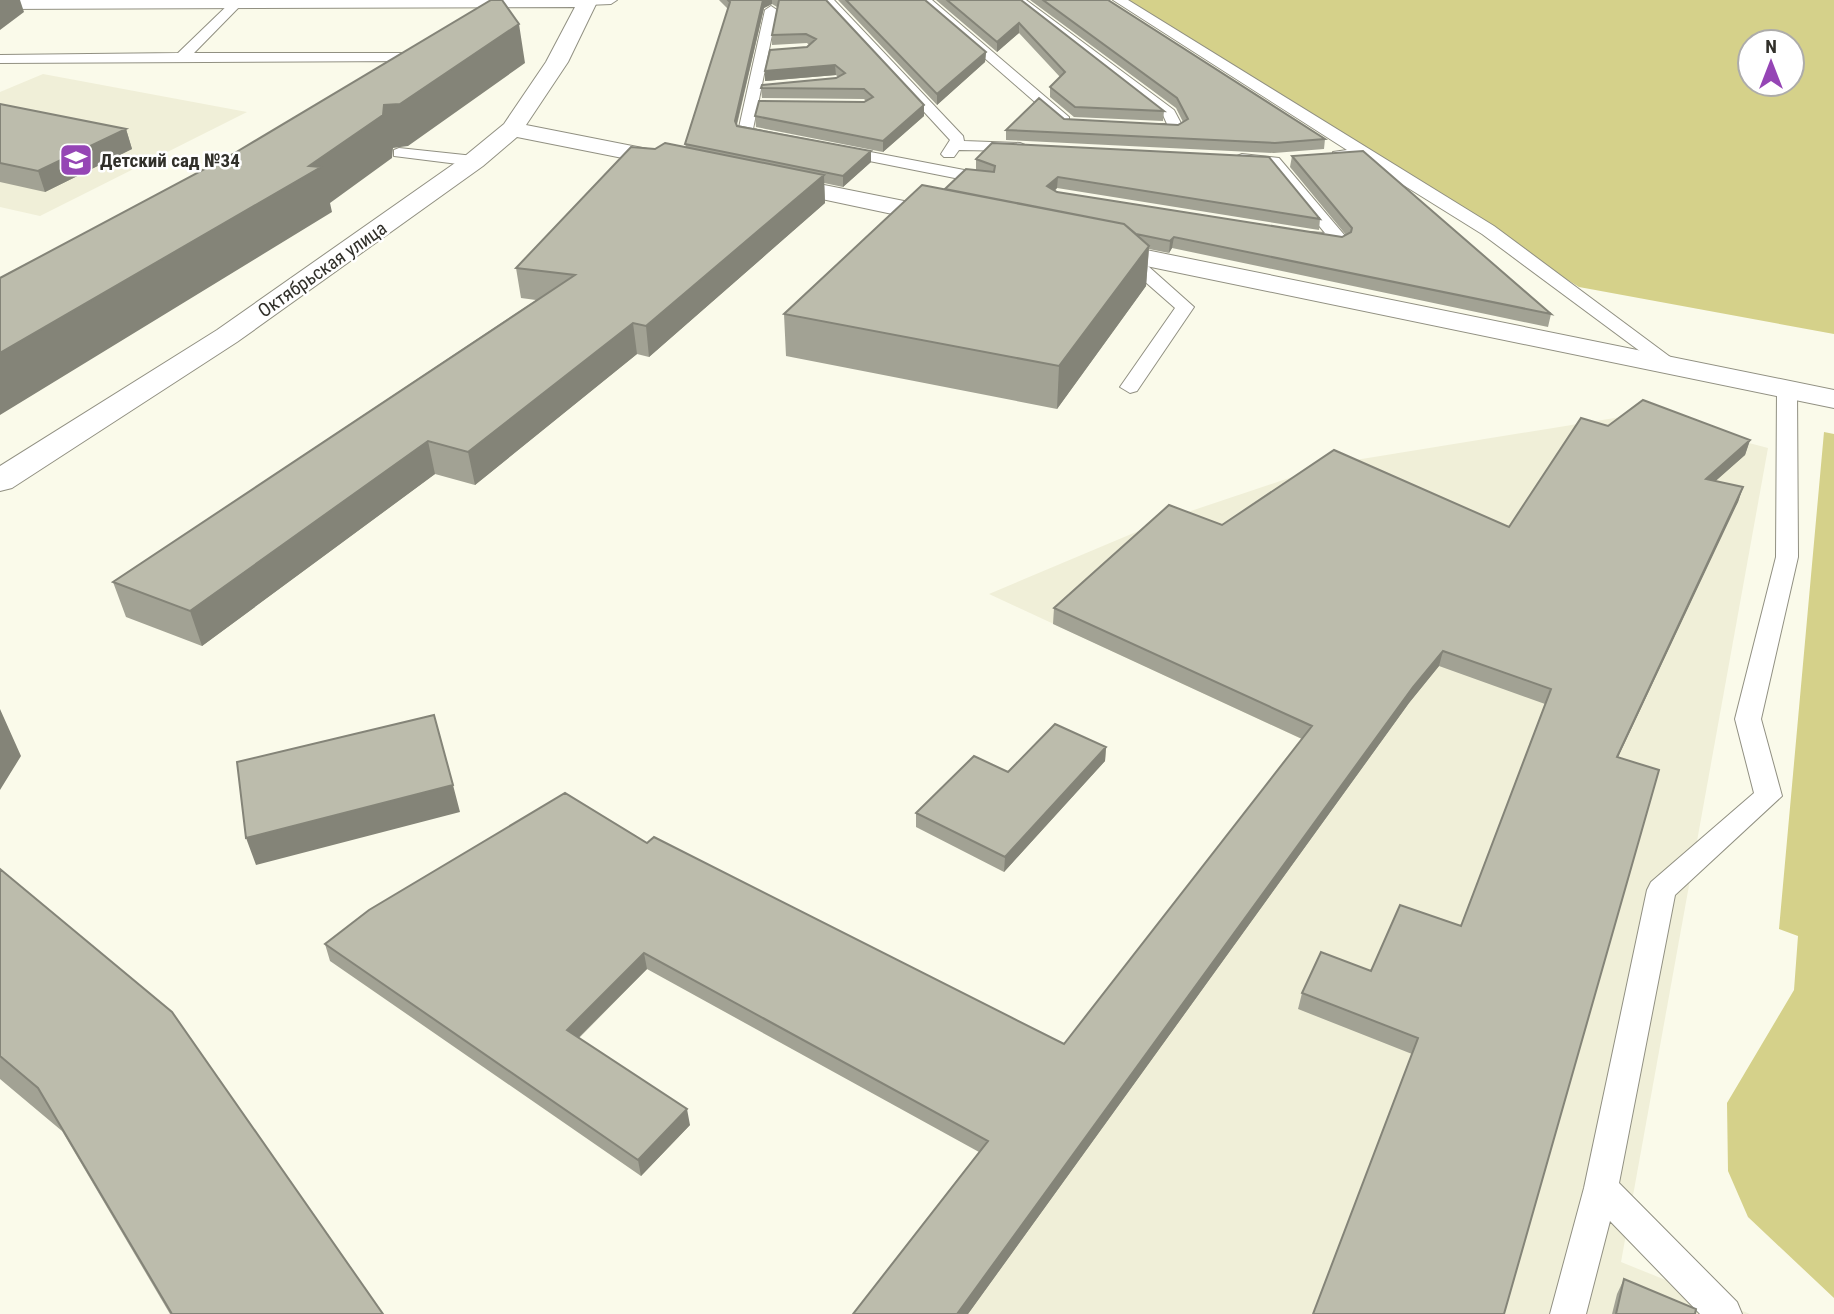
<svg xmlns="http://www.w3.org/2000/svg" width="1834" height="1314" viewBox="0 0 1834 1314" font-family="'Roboto Condensed',sans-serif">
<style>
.built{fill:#f0efd8}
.green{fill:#d5d18a;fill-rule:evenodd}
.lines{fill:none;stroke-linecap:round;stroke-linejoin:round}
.service-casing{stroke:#919082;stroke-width:2}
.minor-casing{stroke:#919082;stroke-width:2}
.service{fill:#fff;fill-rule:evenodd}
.minor{fill:#fff;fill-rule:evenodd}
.wall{fill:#a2a294}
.shaded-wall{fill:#848478}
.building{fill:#bcbcac;stroke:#848478;stroke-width:2}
.labels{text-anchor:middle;stroke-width:5;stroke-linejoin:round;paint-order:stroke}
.far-poi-label{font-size:19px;font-weight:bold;fill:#31302a;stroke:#fff;text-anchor:start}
.far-street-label{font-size:19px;fill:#31302a;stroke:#fff}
</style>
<rect width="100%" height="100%" fill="#fafaea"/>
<!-- built -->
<path class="built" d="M 43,74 L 247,112 L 40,216 L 0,207 L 0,92 Z
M 1639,414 L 1768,448 L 1621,1262 L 1750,1314 L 866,1314 L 1308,742 L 989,594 L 1167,519 L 1331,464 Z"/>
<!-- green -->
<path class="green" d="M 1119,0 L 1834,0 L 1834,334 L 1579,287 ZM 1750,42 L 1792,42 L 1792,84 L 1750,84 Z
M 1824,432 L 1834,434 L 1834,1298 L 1748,1217 L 1728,1171 L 1727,1103 L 1794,990 L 1798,936 L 1779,929 Z"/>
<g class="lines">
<defs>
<path id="service" d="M 233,0 L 244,2 L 194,53 L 420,53 L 427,57 L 416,65 L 409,61 L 0,63 L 0,55 L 178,53 Z
M 581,0 L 617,0 L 611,4 L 587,5 Z
M 821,0 L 834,0 L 963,136 L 964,141 L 1020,143 L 1025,145 L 1025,151 L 959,150 L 954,157 L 944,157 L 941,154 L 950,140 Z
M 918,0 L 932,0 L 1069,117 L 1069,123 L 1059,123 Z
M 1012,0 L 1026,0 L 1174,110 L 1184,129 L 1182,132 L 1143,130 L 1143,124 L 1167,124 L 1163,115 Z
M 1113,0 L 1128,0 L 1494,226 L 1681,365 L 1671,371 L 1664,369 L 1482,234 L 1360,158 L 1333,158 L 1333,152 L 1347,150 Z
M 771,6 L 777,10 L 753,129 L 778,135 L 781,138 L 773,143 L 738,132 L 765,10 Z
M 839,146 L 985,174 L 993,179 L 985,184 L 834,154 L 831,151 Z
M 399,148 L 474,156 L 482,161 L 474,166 L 394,156 L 394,150 Z
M 1242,154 L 1279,158 L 1346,237 L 1348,241 L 1346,245 L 1307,240 L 1305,236 L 1307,232 L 1325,233 L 1269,165 L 1237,162 L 1237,156 Z
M 1124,249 L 1130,250 L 1194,307 L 1137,391 L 1130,393 L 1120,387 L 1175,308 L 1118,258 L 1115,254 L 1118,250 Z
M 1787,384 L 1797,390 L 1798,557 L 1761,719 L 1782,796 L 1675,895 L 1619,1183 L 1737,1302 L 1742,1314 L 1700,1314 L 1610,1221 L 1586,1314 L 1550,1314 L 1584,1188 L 1647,890 L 1651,882 L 1754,793 L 1735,719 L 1776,557 L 1777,390 Z"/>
<path id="minor" d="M 0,0 L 598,0 L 568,62 L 526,125 L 678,155 L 687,157 L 690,162 L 687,167 L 678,169 L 517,137 L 483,166 L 237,342 L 12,488 L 0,491 L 0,466 L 217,330 L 465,156 L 504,124 L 546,62 L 575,7 L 0,9 Z
M 774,175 L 949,210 L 958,213 L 962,218 L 958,223 L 949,226 L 765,187 L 762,182 L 765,177 Z
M 1097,240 L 1834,390 L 1834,408 L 1088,254 L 1084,248 L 1088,242 Z"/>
</defs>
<!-- service casing -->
<use href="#service" class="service-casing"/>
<!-- minor casing -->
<use href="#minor" class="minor-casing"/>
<!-- service -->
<use href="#service" class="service"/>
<!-- minor -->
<use href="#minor" class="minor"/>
</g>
<!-- wall -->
<path class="wall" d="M 719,0 L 826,0 L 924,116 L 883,152 L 756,127 L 755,116 L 864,102 L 866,101 L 864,99 L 762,98 L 761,88 L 836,78 L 838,77 L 836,75 L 765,81 L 809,45 L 807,43 L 772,45 L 772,35 L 777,7 L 772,4 L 764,8 L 737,125 L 871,151 L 871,162 L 843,187 L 824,183 L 825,203 L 649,357 L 637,354 L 475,485 L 435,474 L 202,646 L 126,617 L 113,582 L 536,300 L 521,298 L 516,268 L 655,149 L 686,147 L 685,144 L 728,9 Z
M 838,0 L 925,0 L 986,52 L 985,62 L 937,105 Z
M 936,0 L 1021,0 L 1164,111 L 1163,121 L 1074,117 L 1050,97 L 1050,87 L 1060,77 L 1019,33 L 997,52 Z
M 1030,0 L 1108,0 L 1325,139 L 1324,149 L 1274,153 L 1006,140 L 1006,130 L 1064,119 L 1178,125 L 1183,122 L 1176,108 Z
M 0,104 L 126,129 L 132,149 L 45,192 L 0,182 Z
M 1292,156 L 1551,314 L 1548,327 L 1172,248 L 1169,253 L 1149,249 L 1146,286 L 1057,409 L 786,356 L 784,314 L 945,189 L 978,170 L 976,170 L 976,159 L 1320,219 L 1319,230 L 1057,188 L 1055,191 L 1057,192 L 1342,237 L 1346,235 L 1290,167 Z
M 1608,426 L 1750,440 L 1745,455 L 1715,481 L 1743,487 L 1738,502 L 1412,1054 L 1298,1009 L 1302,993 L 1371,971 L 1461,926 L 1545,704 L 1439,666 L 1409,703 L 968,1314 L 853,1314 L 979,1152 L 647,969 L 579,1038 L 690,1125 L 641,1176 L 330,961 L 325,944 L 647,843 L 1064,1044 L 1302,739 L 1053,624 L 1054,608 L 1222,525 L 1509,527 Z
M 1106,747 L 1105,761 L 1004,872 L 916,827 L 916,813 L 1008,772 Z
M 0,869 L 383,1314 L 170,1314 L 62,1131 L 0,1079 Z
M 1624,1279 L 1695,1314 L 1612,1314 L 1617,1294 Z"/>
<!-- shaded-wall -->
<path class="shaded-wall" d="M 0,0 L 20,0 L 24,12 L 0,30 Z
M 763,0 L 772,0 L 772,4 L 764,8 L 735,131 L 735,121 Z
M 1019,23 L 1019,33 L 997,52 L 997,42 Z
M 519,24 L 525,63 L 408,146 L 393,148 L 392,158 L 330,203 L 332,212 L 0,415 L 0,353 L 309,166 L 384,105 Z
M 986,52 L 985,62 L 937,105 L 937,94 Z
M 835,65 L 836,75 L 765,81 L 765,71 Z
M 924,105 L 924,116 L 883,152 L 883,141 Z
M 126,129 L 132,149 L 45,192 L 38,171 Z
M 871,151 L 871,162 L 843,187 L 843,176 Z
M 824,175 L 825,203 L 649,357 L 646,326 Z
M 1058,177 L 1057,188 L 1047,197 L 1047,186 Z
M 1174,237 L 1172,248 L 1169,253 L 1170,241 Z
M 1149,246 L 1146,286 L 1057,409 L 1059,366 Z
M 633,323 L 637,354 L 475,485 L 468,452 Z
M 1750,440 L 1745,455 L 1701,494 L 1706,479 Z
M 428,441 L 435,474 L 202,646 L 190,611 Z
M 1743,487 L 1738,502 L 1611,772 L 1617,757 Z
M 1443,651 L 1439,666 L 1409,703 L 968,1314 L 957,1314 L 1413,687 Z
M 0,709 L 21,756 L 0,790 Z
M 1106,747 L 1105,761 L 1004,872 L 1005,857 Z
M 453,785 L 460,812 L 256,865 L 246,838 Z
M 644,953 L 647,969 L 570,1046 L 567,1030 Z
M 687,1109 L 690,1125 L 641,1176 L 638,1160 Z"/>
<!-- building -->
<path class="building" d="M 491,0 L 502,0 L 519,24 L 400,104 L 384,105 L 383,115 L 309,166 L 321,167 L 0,353 L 0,278 L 233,154 Z
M 728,0 L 763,0 L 735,121 L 737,126 L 871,151 L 843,176 L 685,144 L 730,2 Z
M 779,0 L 826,0 L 924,105 L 883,141 L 755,116 L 759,101 L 864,102 L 873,97 L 864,89 L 761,88 L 762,85 L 836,78 L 845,73 L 835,65 L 765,71 L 770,50 L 807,47 L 816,39 L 806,34 L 772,35 Z
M 846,0 L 925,0 L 986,52 L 937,94 Z
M 947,0 L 1021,0 L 1164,111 L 1075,107 L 1050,87 L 1065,72 L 1019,23 L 997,42 Z
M 1043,0 L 1108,0 L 1325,139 L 1275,143 L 1006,130 L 1039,98 L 1064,119 L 1178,125 L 1188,119 L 1177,98 Z
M 0,104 L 126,129 L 38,171 L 0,163 Z
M 665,143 L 824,175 L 646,326 L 633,323 L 468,452 L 428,441 L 190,611 L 113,582 L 575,275 L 516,268 L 631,147 L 655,149 Z
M 992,143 L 1269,157 L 1320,219 L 1058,177 L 1047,186 L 1057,192 L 1342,237 L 1351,232 L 1352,228 L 1292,156 L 1363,151 L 1551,314 L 1174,237 L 1170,241 L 1136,234 L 1124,224 L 945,189 L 966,169 L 994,172 L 995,166 L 976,159 Z
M 922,185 L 1124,224 L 1149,246 L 1059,366 L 784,314 Z
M 1643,400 L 1750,440 L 1706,479 L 1743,487 L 1617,757 L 1659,770 L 1504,1314 L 1313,1314 L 1418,1038 L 1302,993 L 1321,952 L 1371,971 L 1400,905 L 1461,926 L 1551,689 L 1443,651 L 1413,687 L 957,1314 L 853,1314 L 988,1141 L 644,953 L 567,1030 L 687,1109 L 638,1160 L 325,944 L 369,910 L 565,793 L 647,843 L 654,837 L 1064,1044 L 1312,726 L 1054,608 L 1169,505 L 1222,525 L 1334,450 L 1509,527 L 1581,418 L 1608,426 Z
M 434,715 L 453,785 L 246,838 L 237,762 Z
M 1055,724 L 1106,747 L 1005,857 L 916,813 L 974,756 L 1008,772 Z
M 0,869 L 172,1012 L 383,1314 L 172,1314 L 38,1088 L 0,1056 Z
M 1624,1279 L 1696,1309 L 1695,1314 L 1616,1314 Z"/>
<!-- icons -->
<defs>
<symbol id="school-square" viewBox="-11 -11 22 22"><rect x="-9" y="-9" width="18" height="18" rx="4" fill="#9545b5" stroke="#fff"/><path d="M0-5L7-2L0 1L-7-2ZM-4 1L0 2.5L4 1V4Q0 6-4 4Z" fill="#fff"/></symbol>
</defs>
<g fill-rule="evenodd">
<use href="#school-square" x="57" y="141" width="38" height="38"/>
</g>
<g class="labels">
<!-- far-poi labels -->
<g class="far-poi-label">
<text x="100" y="167">Детский сад №34</text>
</g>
<!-- far-street labels -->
<g class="far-street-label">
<text transform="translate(322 269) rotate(-35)" y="7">Октябрьская улица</text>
</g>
</g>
<!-- north arrow -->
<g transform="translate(1771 63)"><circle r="33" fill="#ffffff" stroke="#adacaa" stroke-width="2"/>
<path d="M0-5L12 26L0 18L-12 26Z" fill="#9545b5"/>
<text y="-10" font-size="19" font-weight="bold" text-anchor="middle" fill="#31302a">N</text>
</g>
</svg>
